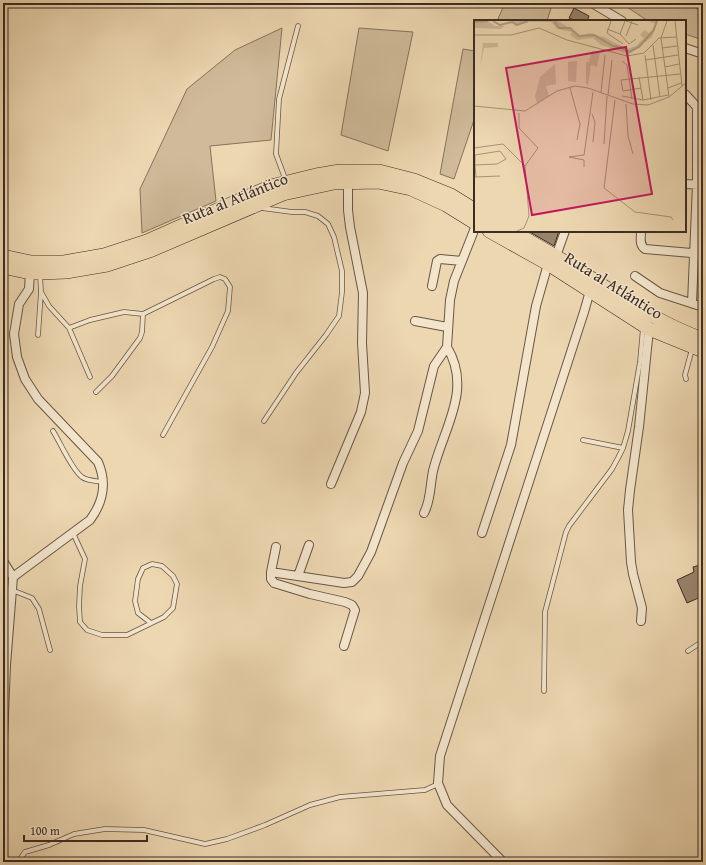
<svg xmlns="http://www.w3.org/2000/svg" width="706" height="865" viewBox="0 0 706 865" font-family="'Gentium Book Plus',serif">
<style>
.green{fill:#cfba99;stroke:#86725d}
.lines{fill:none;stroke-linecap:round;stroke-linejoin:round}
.stream{stroke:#826f5a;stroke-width:2.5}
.building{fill:#98846c;stroke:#3c2b21}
.service-casing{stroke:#685645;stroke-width:5.5}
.minor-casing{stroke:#685645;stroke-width:10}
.trunk-casing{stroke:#3c2b21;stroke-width:14}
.service{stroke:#f3e5cc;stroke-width:4}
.minor{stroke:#f3e5cc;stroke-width:8}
.trunk{stroke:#edd7b1;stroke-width:13}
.labels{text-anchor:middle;stroke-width:3;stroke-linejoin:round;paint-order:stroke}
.street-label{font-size:16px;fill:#3c2b21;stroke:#f3e5cc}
.inset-river{fill:none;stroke:#b19d80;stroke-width:2}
.inset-road{fill:none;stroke:#a69277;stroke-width:1}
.view{fill:#c2185b;fill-opacity:0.15;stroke:#c2185b;stroke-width:2}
.inset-edge{fill:none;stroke:#3c2b21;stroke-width:2}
</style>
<rect width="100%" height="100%" fill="#edd7b1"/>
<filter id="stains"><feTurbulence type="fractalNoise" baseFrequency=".005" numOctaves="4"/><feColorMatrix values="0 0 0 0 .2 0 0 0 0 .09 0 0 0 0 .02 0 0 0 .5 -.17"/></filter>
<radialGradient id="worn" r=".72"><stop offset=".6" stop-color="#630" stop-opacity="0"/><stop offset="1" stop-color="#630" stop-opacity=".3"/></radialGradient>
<!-- green -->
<path class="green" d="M 505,3 L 546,3 L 552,5 L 547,21 L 497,21 Z
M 621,3 L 702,3 L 703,40 L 685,34 L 685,21 L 648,21 Z
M 282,28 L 271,140 L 210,146 L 216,201 L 142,233 L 140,189 L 187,89 L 235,50 Z
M 359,28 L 413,32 L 388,151 L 341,135 Z
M 463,49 L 475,51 L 475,117 L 454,179 L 440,174 Z"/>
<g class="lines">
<!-- stream -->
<path class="stream" d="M 691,3 L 703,12"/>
</g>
<!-- building -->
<path class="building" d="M 574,8 L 589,16 L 587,21 L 576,21 L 569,18 Z
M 528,231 L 559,231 L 554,246 Z
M 703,564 L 703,596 L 687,603 L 677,580 L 694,572 L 693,567 Z"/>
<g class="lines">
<defs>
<path id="service" d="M 286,181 L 276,154 L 279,99 L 298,26
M 262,208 L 292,212 L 305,212 L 318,216 L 328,224 L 334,237 L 342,271 L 342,292 L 339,316 L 326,335 L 296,373 L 264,421
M 40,275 L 41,292 L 49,306 L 69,328 L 90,377
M 69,328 L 90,320 L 124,312 L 143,314 L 214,279 L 220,277 L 225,279 L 230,287 L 228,311 L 212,347 L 163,435
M 38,335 L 41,292
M 686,379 L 685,375 L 692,349
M 96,392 L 112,376 L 140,338 L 142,332 L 143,314
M 53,431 C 60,442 72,470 82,477 C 87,481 97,481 103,482
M 583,440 L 623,448
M 73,533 L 85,559 L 80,586 L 79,606 L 80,622 L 87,630 L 102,635 L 127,635 L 164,617 L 173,608 L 177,584 L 173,576 L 162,566 L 152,564 L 143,568 L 138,579 L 135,601 L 138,613 L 151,623
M 12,590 L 32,598 L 39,609 L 50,650
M 688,651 L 703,641
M 544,691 L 545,612 L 566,532 L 569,526 L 612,469 L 618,458 L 623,448 L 628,431 L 640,362 L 643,328
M 18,862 L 25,852 L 49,845 L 74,834 L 105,829 L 144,830 L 205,844 L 227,839 L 265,825 L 310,805 L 340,797 L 425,790 L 438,784"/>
<path id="minor" d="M 592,3 L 622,21
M 685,48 L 703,54
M 685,94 L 697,107 L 697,185 L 692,303
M 685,184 L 703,185
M 641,231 C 641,238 639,245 645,249 L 703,254
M 556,256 L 565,231
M 635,276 L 660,293 L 703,307
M 432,286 L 437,261 L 440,259 L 462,261
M 415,321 L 447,327
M 331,484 L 361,412 L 365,393 L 362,343 L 363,293 L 350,227 L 348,210 L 348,182
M 424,513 C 431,500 430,485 433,471 C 443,429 473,390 447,347
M 482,533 L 511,445 L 536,306 L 548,264
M 3,561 L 13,577 L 6,665 L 3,740
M 271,572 L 276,547
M 298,576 L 309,545
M 13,577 L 90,520 C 104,501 107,483 98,462 L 38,399 L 25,379 L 17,357 L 14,334 L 19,304 L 29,289 L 30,273
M 641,621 L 642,608 L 633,574 L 631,562 L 628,510 L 630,490 L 639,427 L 649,329
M 344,646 L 355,610 L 352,605 L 345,602 L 310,594 L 274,583 L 271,579 L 271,572 L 344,583 L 352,582 L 358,576 L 371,552 L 403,463 L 418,431 L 434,366 L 447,347 L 450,300 L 454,281 L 475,228
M 503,862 L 447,805 L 438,783 L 440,756 L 584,312 L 590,291"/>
<path id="trunk" d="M 489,231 L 548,264 L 649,329 L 703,351
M 512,231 C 535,244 558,257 580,271 C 620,296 658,323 703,339
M 3,256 L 31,262 L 64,262 L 104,255 L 147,241 L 271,186 L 316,175 L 340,171 L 379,171 L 414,180 L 451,195 L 475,210
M 3,267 L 30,273 L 40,273 L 66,272 L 107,265 L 152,250 L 283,194 L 334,183 L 378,182 L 411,189 L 446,205 L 475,223"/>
</defs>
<!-- service casing -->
<use href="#service" class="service-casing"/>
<!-- minor casing -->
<use href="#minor" class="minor-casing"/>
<!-- trunk casing -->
<use href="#trunk" class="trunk-casing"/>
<!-- service -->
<use href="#service" class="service"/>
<!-- minor -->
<use href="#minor" class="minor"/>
<!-- trunk -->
<use href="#trunk" class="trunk"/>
</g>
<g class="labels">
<!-- street labels -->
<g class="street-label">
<text transform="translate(235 198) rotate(-22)" y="6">Ruta al Atlántico</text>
<text transform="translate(614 285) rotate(32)" y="6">Ruta al Atlántico</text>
</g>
</g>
<!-- overview -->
<g transform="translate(474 20)">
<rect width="212" height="212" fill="#edd7b1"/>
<path d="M 0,1 L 14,1 L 21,6 L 31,6 L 26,9 L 2,8 L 0,7 ZM 38,1 L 85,1 L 106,16 L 116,13 L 127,17 L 128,16 L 153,29 L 162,26 L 170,18 L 166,15 L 170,10 L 175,13 L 181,8 L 182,4 L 174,1 L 184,1 L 178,17 L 155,34 L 127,25 L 119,18 L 103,20 L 96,15 L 98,12 L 84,9 L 77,2 L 54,2 L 41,6 ZM 9,23 L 24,23 L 24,27 L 10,28 L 6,46 ZM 118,31 L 126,32 L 123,47 L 117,45 L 114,65 L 112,64 L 112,42 L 115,42 ZM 103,41 L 102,62 L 94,61 L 94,42 ZM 81,44 L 82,64 L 72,66 L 75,76 L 63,83 L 61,76 L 66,57 Z" fill="#cfba99"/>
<path class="inset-river" d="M 19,1 L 26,5 L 38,2 L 43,5 L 54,1M 80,1 L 85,8 L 96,8 L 105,16 L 120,15 L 139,26 L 147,27 L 155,32 L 165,27 L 179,11 L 183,1M 0,2 L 14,1"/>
<path class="inset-road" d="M 137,1 L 133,13 L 149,24M 152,1 L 164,5M 193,1 L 187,18 L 195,77M 201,1 L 208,66M 133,9 L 146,14 L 155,24 L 162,19M 146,14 L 151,1M 0,15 L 37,15 L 65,8 L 93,20 L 153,36 L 170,33 L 185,18 L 202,17M 152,16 L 158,1M 179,25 L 186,77M 188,28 L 203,26M 171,35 L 177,80M 171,40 L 204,35M 148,41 L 153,45 L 158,79M 191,47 L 205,44M 165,57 L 169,80M 96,68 L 106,104 L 103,120M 167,68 L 149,71 L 147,60 L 206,54M 194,68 L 207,63M 127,72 L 131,35M 134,75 L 138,40M 148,76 L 169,80 L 194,75M 141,80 L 130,168 L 161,192 L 197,197 L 199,200M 152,84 L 154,116 L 159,134M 0,86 L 51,91 L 83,71 L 101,66 L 114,68 L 159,84 L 174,85 L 195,77 L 212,63M 45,93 L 45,108 L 64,128 L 51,146M 118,94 L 121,102 L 119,122M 130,124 L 133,76M 0,128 L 29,124 L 51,146 L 55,196 L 50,208 L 43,211M 1,145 L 23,144 L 32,139 L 26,131 L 1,135 L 1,145 L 2,157M 110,147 L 110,140 L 95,137 L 110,135 L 119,72M 0,157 L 26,156"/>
<path class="view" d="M 152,27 L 178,174 L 58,195 L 32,48 Z"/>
<rect width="212" height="212" class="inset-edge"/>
</g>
<!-- margin -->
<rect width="706" height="865" fill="none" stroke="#edd7b1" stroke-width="16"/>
<rect x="4" y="4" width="698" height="857" fill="none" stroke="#3c2b21" stroke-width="2"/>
<rect x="8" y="8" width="690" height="849" fill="none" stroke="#3c2b21"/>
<!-- scale -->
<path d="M24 835v6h123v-6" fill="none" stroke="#3c2b21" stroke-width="2"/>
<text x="30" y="835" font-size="12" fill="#3c2b21" stroke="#f3e5cc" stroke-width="3" paint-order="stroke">100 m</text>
<rect width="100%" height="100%" filter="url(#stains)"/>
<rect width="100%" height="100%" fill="url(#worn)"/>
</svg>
